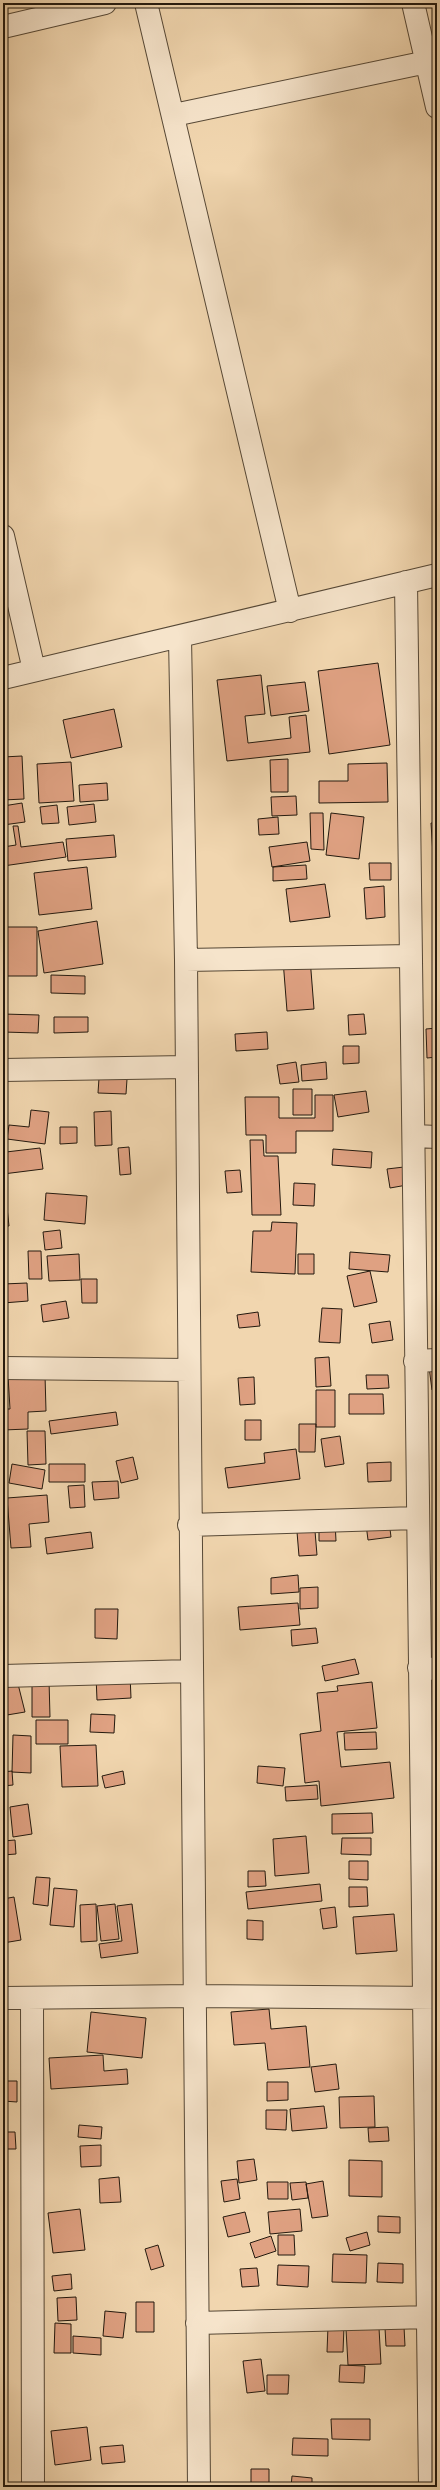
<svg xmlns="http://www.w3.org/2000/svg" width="440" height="2490" viewBox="0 0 440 2490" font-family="'Libre Bodoni',serif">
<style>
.building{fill:#dfa182;stroke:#23190e}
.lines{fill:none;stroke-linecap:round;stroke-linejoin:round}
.minor-casing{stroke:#564836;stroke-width:24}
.minor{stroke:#f6e4cb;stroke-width:22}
</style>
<rect width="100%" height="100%" fill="#f1d6af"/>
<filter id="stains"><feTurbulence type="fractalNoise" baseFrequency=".005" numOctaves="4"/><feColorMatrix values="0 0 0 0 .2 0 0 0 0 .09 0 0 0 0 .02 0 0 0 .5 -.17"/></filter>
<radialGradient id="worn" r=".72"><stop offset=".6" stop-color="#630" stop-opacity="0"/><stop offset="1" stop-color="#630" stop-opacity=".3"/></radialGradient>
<!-- building -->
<path class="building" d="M 378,663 L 390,745 L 329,754 L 318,671 Z
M 261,675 L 265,714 L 245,716 L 248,743 L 291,738 L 289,717 L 306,715 L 310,752 L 227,761 L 217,680 Z
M 305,682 L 309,711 L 271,716 L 267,686 Z
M 114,709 L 122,747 L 71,758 L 63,720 Z
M 22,756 L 24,799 L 3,800 L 3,757 Z
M 288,759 L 288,792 L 271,792 L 270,760 Z
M 71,762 L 74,801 L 39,803 L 37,764 Z
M 387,763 L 388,802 L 319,803 L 319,781 L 348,781 L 348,764 Z
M 107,783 L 108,800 L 80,802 L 79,785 Z
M 296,796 L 297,815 L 272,816 L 271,797 Z
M 22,803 L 25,822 L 3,825 L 3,806 Z
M 94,804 L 96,822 L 69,825 L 67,807 Z
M 57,805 L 59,823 L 42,824 L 40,807 Z
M 310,813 L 323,813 L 324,850 L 311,849 Z
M 331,813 L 364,817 L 359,859 L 326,855 Z
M 278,817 L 279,834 L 259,835 L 258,819 Z
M 431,823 L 437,823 L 437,870 L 434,871 Z
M 13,826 L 18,826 L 21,847 L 63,842 L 66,857 L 3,866 L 3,847 L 16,845 Z
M 114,835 L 116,857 L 68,861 L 66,839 Z
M 307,842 L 310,861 L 272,867 L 269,847 Z
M 369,863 L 391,863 L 391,880 L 370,880 Z
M 306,865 L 307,879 L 273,881 L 273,867 Z
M 87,867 L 92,909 L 39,915 L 34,873 Z
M 325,884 L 330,917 L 290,922 L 286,889 Z
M 384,886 L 385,917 L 366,919 L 364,888 Z
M 97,921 L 103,964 L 44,973 L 38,931 Z
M 3,927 L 37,927 L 37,976 L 3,976 Z
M 310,958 L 314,1009 L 287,1011 L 283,960 Z
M 51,975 L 85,976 L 85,994 L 51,993 Z
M 3,1014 L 39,1015 L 38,1033 L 3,1032 Z
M 364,1014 L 366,1034 L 349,1035 L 348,1015 Z
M 54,1017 L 88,1017 L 88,1032 L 54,1033 Z
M 437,1028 L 437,1057 L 427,1058 L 426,1029 Z
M 267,1032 L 268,1049 L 236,1051 L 235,1034 Z
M 343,1046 L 359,1046 L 359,1063 L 343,1064 Z
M 296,1062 L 299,1082 L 280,1084 L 277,1065 Z
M 326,1062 L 327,1079 L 302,1081 L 301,1065 Z
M 99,1078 L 127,1079 L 126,1094 L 98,1093 Z
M 293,1089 L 312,1089 L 312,1115 L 293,1115 Z
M 366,1091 L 369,1112 L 338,1117 L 334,1095 Z
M 315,1095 L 333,1095 L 333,1131 L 296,1131 L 296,1153 L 266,1153 L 266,1135 L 246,1135 L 245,1097 L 279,1097 L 279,1118 L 315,1118 Z
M 31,1110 L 49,1112 L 45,1144 L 7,1139 L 9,1125 L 29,1127 Z
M 111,1111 L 112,1145 L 95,1146 L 94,1112 Z
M 60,1127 L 77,1127 L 77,1143 L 60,1144 Z
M 3,1130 L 6,1152 L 40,1148 L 43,1169 L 3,1174 Z
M 250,1140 L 263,1140 L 264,1156 L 278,1156 L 281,1215 L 252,1215 Z
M 129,1147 L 131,1174 L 120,1175 L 118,1148 Z
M 333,1149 L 372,1152 L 371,1168 L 332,1165 Z
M 404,1167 L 407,1185 L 390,1188 L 387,1169 Z
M 240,1170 L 242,1192 L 227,1193 L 225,1171 Z
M 294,1183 L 315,1184 L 314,1206 L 293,1205 Z
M 3,1189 L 5,1189 L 9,1226 L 3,1226 Z
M 46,1193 L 87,1196 L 85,1224 L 44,1220 Z
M 272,1222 L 297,1223 L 295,1274 L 251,1272 L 253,1231 L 271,1231 Z
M 60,1230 L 62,1248 L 45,1250 L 43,1232 Z
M 3,1250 L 7,1280 L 3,1281 Z
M 28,1251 L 41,1251 L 42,1279 L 29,1279 Z
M 350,1252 L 390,1255 L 388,1272 L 349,1269 Z
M 79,1254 L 80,1280 L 49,1281 L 47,1256 Z
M 298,1254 L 314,1254 L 314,1274 L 298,1274 Z
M 370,1271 L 377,1302 L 354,1307 L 347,1276 Z
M 81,1279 L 97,1279 L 97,1303 L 82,1303 Z
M 27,1283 L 28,1301 L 3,1303 L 3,1284 Z
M 66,1301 L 69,1318 L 43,1322 L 41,1305 Z
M 322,1308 L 342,1309 L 340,1343 L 319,1342 Z
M 258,1312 L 260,1326 L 239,1328 L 237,1315 Z
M 390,1321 L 393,1340 L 372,1343 L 369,1324 Z
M 437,1351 L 437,1389 L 432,1390 L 427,1352 Z
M 329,1357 L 331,1386 L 316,1387 L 315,1358 Z
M 45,1375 L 46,1411 L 28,1412 L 28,1429 L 3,1430 L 3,1409 L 10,1409 L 8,1376 Z
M 366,1375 L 388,1375 L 389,1388 L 367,1389 Z
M 254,1377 L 255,1404 L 240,1405 L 238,1378 Z
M 316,1390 L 335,1390 L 335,1427 L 316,1427 Z
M 349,1394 L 383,1394 L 384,1414 L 349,1414 Z
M 116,1412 L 118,1425 L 51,1434 L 49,1421 Z
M 245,1420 L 261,1420 L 261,1440 L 245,1440 Z
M 299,1424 L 316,1424 L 315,1452 L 299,1452 Z
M 27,1431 L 45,1431 L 46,1464 L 28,1465 Z
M 340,1436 L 344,1464 L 325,1467 L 321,1439 Z
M 296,1449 L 300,1479 L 228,1488 L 225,1468 L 265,1463 L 264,1453 Z
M 133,1457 L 138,1479 L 121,1483 L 116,1461 Z
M 391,1462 L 391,1481 L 368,1482 L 367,1463 Z
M 12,1464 L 45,1470 L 42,1489 L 9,1483 Z
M 49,1464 L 85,1464 L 85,1482 L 49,1482 Z
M 118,1481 L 119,1498 L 94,1500 L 92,1482 Z
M 84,1485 L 85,1507 L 70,1508 L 68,1486 Z
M 47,1495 L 49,1522 L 29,1524 L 31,1547 L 11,1548 L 7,1498 Z
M 314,1519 L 317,1555 L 299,1556 L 296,1520 Z
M 335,1521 L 336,1541 L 319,1541 L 319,1522 Z
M 389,1521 L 391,1537 L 368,1540 L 366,1524 Z
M 91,1532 L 93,1548 L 47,1554 L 45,1538 Z
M 298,1575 L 299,1592 L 271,1594 L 271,1578 Z
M 318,1587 L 318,1608 L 300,1609 L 300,1588 Z
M 298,1603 L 300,1625 L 240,1630 L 238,1607 Z
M 95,1609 L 118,1609 L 117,1639 L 95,1638 Z
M 316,1628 L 318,1643 L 292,1646 L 291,1630 Z
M 355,1659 L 359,1674 L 325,1681 L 322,1666 Z
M 130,1675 L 131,1698 L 97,1700 L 96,1676 Z
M 17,1680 L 25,1712 L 7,1715 L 3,1683 Z
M 32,1680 L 49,1680 L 50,1717 L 32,1717 Z
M 372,1682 L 377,1728 L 337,1732 L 341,1767 L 390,1762 L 394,1798 L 321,1806 L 319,1781 L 305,1783 L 300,1734 L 321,1731 L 317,1693 L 338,1691 L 337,1686 Z
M 437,1702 L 437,1730 L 425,1731 L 423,1703 Z
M 3,1714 L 6,1730 L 3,1730 Z
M 91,1714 L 115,1715 L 114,1733 L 90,1732 Z
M 36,1720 L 68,1720 L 68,1744 L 36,1744 Z
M 376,1732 L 377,1749 L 345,1750 L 344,1733 Z
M 13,1735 L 31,1736 L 31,1773 L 12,1772 Z
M 96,1745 L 98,1786 L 62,1787 L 60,1746 Z
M 258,1766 L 285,1768 L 283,1786 L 257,1783 Z
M 12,1771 L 13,1785 L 3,1786 L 3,1772 Z
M 123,1771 L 125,1784 L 105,1788 L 102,1776 Z
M 317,1785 L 318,1799 L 286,1801 L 285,1787 Z
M 28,1804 L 32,1834 L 13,1837 L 10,1807 Z
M 3,1805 L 4,1805 L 6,1822 L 3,1823 Z
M 372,1813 L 373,1833 L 332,1834 L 332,1814 Z
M 306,1836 L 309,1873 L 275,1876 L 273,1839 Z
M 342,1838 L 371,1838 L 371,1855 L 341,1854 Z
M 15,1840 L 16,1854 L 3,1855 L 3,1841 Z
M 349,1861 L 368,1861 L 368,1880 L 349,1879 Z
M 248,1871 L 265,1871 L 266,1886 L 248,1887 Z
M 36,1877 L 50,1878 L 48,1906 L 33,1904 Z
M 320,1884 L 322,1901 L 248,1909 L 246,1892 Z
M 349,1887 L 367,1887 L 368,1906 L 349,1907 Z
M 54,1888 L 77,1890 L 74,1927 L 50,1925 Z
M 14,1897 L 21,1940 L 3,1943 L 3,1899 Z
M 96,1904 L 97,1941 L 81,1942 L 80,1905 Z
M 115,1904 L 119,1939 L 101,1941 L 97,1906 Z
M 132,1904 L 138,1953 L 101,1958 L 99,1944 L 122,1941 L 117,1906 Z
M 335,1907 L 337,1927 L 323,1929 L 320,1909 Z
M 394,1914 L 397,1951 L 356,1954 L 353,1917 Z
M 247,1920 L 263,1921 L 263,1940 L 247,1939 Z
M 269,2009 L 271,2029 L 306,2026 L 310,2067 L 268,2070 L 265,2043 L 234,2045 L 231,2012 Z
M 91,2012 L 146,2018 L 142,2058 L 87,2052 Z
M 103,2055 L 104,2071 L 127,2069 L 128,2084 L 51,2089 L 49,2058 Z
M 336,2064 L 339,2089 L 315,2092 L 311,2067 Z
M 3,2081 L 17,2081 L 17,2102 L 3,2101 Z
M 267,2082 L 288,2082 L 288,2100 L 267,2101 Z
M 374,2096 L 375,2127 L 340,2128 L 339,2097 Z
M 324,2106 L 327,2128 L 292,2131 L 290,2109 Z
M 266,2110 L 287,2110 L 286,2130 L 266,2129 Z
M 79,2125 L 102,2127 L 101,2139 L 78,2137 Z
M 388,2127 L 389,2141 L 369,2142 L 368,2128 Z
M 3,2132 L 15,2132 L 16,2149 L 3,2149 Z
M 101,2145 L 101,2166 L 81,2167 L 80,2146 Z
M 254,2159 L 257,2180 L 239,2183 L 237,2161 Z
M 349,2160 L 382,2161 L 382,2197 L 349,2196 Z
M 119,2177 L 121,2202 L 100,2203 L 99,2179 Z
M 237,2179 L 240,2199 L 224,2202 L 221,2181 Z
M 323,2181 L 328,2216 L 312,2218 L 306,2184 Z
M 267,2182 L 288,2182 L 288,2199 L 268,2199 Z
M 306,2182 L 308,2198 L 292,2200 L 290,2183 Z
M 80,2209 L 85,2250 L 53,2253 L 48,2213 Z
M 300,2209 L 302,2231 L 270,2234 L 268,2212 Z
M 245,2212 L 250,2232 L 228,2237 L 223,2217 Z
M 378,2216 L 400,2217 L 400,2233 L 378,2232 Z
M 367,2232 L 370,2245 L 350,2251 L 346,2238 Z
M 278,2235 L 294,2235 L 295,2255 L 278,2255 Z
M 271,2236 L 276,2251 L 255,2258 L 250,2243 Z
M 158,2245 L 164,2266 L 151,2270 L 145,2249 Z
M 333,2254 L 367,2255 L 366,2283 L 332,2282 Z
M 378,2263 L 403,2264 L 403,2283 L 377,2282 Z
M 278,2265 L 309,2266 L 308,2287 L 277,2285 Z
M 257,2268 L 259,2286 L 242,2287 L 240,2269 Z
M 71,2274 L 72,2289 L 54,2291 L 52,2276 Z
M 76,2297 L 77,2320 L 58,2321 L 57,2298 Z
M 136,2302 L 154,2302 L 154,2332 L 136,2332 Z
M 105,2311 L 126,2313 L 123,2338 L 103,2336 Z
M 55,2323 L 71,2324 L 71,2353 L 54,2353 Z
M 328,2326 L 344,2326 L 343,2352 L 327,2352 Z
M 404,2327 L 405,2346 L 386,2346 L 385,2328 Z
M 379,2328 L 381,2364 L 348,2365 L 346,2329 Z
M 73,2336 L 101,2338 L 101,2355 L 73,2353 Z
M 261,2359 L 265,2391 L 247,2393 L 243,2361 Z
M 340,2365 L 365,2366 L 364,2383 L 339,2382 Z
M 267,2375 L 289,2375 L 288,2394 L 267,2394 Z
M 331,2419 L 370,2419 L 370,2440 L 332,2439 Z
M 87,2427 L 91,2460 L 55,2465 L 51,2431 Z
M 293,2438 L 328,2439 L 328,2456 L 292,2455 Z
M 123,2445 L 125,2462 L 102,2464 L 100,2447 Z
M 251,2469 L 269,2469 L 269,2487 L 251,2487 Z
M 292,2476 L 312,2478 L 312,2487 L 291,2487 Z"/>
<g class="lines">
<defs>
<path id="minor" d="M 146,3 L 290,611
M 413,3 L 437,107
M 3,27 L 105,3
M 174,115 L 427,62
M 3,536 L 34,670
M 406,582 C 413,1217 425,1852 430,2487
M 180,638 L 186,960 L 199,2487
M 3,678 L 437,575
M 186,960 L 410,956
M 3,1070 L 186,1067
M 414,1136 L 437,1137
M 415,1361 L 437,1360
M 3,1368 L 188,1370
M 189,1525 L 417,1518
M 419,1668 L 437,1669
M 3,1676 L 191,1671
M 3,1998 L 194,1996 L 437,1998
M 32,1998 L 33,2487
M 197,2323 L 429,2317"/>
</defs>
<!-- minor casing -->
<use href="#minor" class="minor-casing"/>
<!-- minor -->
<use href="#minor" class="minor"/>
</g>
<!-- margin -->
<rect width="440" height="2490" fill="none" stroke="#f1d6af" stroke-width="16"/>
<rect x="4" y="4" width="432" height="2482" fill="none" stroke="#23190e" stroke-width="2"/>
<rect x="8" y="8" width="424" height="2474" fill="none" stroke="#23190e"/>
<rect width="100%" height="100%" filter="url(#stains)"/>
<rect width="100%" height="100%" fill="url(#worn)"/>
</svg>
